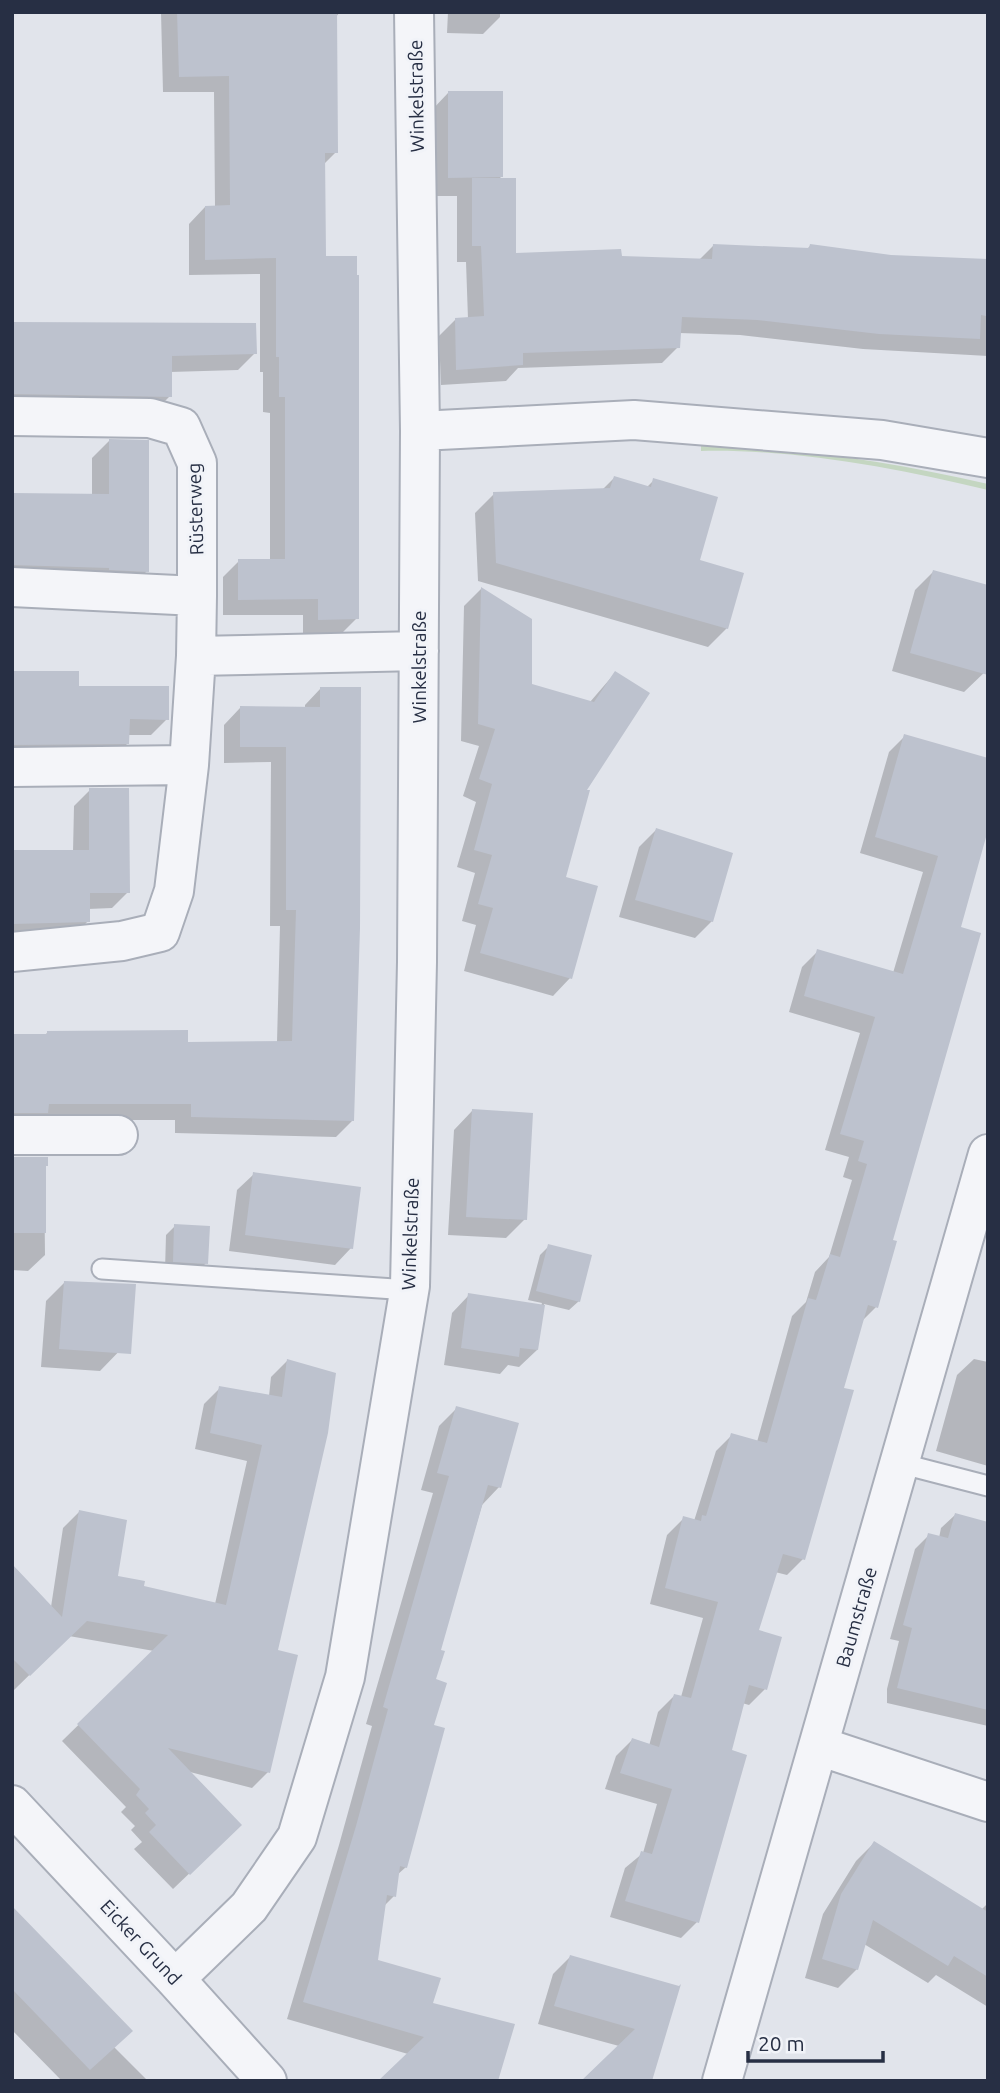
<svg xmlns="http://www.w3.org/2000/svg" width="1000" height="2093" viewBox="0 0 1000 2093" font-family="Ubuntu,sans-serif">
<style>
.green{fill:#c4d6c1}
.shadow{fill:#0003}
.building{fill:#bdc2ce}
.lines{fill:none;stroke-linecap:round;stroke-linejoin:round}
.service-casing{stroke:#a9aeb9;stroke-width:23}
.minor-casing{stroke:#a9aeb9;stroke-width:42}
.service{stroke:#f4f5f9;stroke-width:19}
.minor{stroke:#f4f5f9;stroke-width:38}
.labels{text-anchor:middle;stroke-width:6;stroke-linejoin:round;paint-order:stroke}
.street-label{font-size:19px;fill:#272f44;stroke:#f1f3f8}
</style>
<rect width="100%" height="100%" fill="#e1e4eb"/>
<!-- green -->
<path class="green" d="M 701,446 C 798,447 893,462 988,484 L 988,490 C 894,468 798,449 701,451 Z"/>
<!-- shadow -->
<path class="shadow" d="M 161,12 L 340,12 L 335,18 L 336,152 L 323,165 L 324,258 L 357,618 L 341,634 L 303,635 L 303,615 L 223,615 L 223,577 L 239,561 L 270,561 L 270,413 L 263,412 L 263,372 L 260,372 L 260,274 L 189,275 L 189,224 L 205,207 L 215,207 L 214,92 L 163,92 Z
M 448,12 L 500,12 L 500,17 L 483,34 L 447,33 Z
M 448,93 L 501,177 L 498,180 L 514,255 L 699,260 L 713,246 L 807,249 L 810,246 L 891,257 L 988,261 L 988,356 L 863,349 L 740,335 L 679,333 L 678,347 L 662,363 L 518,368 L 506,381 L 441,385 L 439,336 L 455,320 L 468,319 L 466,262 L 457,262 L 457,196 L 430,196 L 430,112 Z
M 12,324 L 255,353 L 238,370 L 170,372 L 170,396 L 153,413 L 12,411 Z
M 109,441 L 147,571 L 130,588 L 12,582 L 12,495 L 92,495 L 92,458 Z
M 614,478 L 647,487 L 654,480 L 697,561 L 727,628 L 708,647 L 478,581 L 475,513 L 494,494 L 602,490 Z
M 934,571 L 988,669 L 964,692 L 892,671 L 915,590 Z
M 481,589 L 530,685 L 590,702 L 615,673 L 564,878 L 570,978 L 553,996 L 464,971 L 476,925 L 462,921 L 475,873 L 457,867 L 476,802 L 463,796 L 479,746 L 461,741 L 464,606 Z
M 12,673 L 77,687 L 167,719 L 151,735 L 128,735 L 128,743 L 111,760 L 12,760 Z
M 321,688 L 352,1121 L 336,1137 L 175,1133 L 175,1120 L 39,1120 L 12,1129 L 12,1036 L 44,1036 L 48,1032 L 186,1043 L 277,1042 L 280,926 L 270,926 L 271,762 L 224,763 L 224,725 L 240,708 L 305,709 L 305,705 Z
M 905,736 L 959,928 L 876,1307 L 861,1322 L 842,1389 L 852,1392 L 803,1559 L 787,1575 L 775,1572 L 757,1631 L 765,1689 L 749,1705 L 742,1703 L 730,1752 L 697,1922 L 681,1938 L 610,1917 L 625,1868 L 643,1853 L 657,1804 L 605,1789 L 616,1756 L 632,1740 L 649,1746 L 658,1712 L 674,1696 L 681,1697 L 703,1618 L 650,1604 L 667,1535 L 683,1519 L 694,1521 L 716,1451 L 732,1435 L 757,1442 L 792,1316 L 806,1302 L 815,1272 L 829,1257 L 852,1180 L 843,1177 L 849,1157 L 825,1150 L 860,1033 L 789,1012 L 802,967 L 818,951 L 893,973 L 923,872 L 860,853 L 889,752 Z
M 90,790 L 128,892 L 112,908 L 88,909 L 88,921 L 72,938 L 12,939 L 12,852 L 73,852 L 74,806 Z
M 656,830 L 712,921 L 695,938 L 619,917 L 639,847 Z
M 472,1111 L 525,1219 L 506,1238 L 448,1235 L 454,1130 Z
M 12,1159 L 44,1168 L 45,1255 L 28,1271 L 12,1270 Z
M 254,1174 L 351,1248 L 335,1265 L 229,1251 L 237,1190 Z
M 175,1226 L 206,1263 L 197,1272 L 165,1270 L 166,1235 Z
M 549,1246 L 579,1301 L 569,1310 L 544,1304 L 537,1350 L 519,1367 L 508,1365 L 500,1374 L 444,1365 L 452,1313 L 469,1295 L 541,1306 L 542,1303 L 528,1300 L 540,1255 Z
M 65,1282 L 130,1340 L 100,1371 L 41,1367 L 46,1301 Z
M 974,1359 L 988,1362 L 988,1466 L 936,1451 L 957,1375 Z
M 287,1361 L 276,1651 L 268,1772 L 252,1788 L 190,1772 L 240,1825 L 173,1889 L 134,1849 L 142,1842 L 131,1830 L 135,1826 L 121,1812 L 126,1807 L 62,1741 L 154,1651 L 69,1636 L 13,1691 L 12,1566 L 51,1607 L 63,1528 L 80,1511 L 116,1578 L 142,1587 L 215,1604 L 247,1461 L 195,1449 L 204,1404 L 220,1388 L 269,1396 L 271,1377 Z
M 457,1408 L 499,1487 L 482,1505 L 439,1651 L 434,1680 L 432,1726 L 406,1867 L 397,1875 L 394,1896 L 384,1906 L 377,1961 L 431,2004 L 512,2025 L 408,2054 L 287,2019 L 339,1845 L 372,1726 L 366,1724 L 433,1493 L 421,1490 L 439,1426 Z
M 955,1515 L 988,1650 L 988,1726 L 887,1703 L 887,1689 L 899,1641 L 890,1639 L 915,1549 L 929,1535 L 939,1538 L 941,1528 Z
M 874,1843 L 981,1910 L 988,1903 L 988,2007 L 936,1975 L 928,1983 L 864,1944 L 857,1969 L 838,1988 L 805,1978 L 823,1914 L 856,1861 Z
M 12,1908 L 114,2047 L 148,2081 L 62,2081 L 12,2030 Z
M 570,1957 L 678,1988 L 619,2046 L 538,2024 L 553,1974 Z"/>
<!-- building -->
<path class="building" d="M 177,12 L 337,12 L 338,153 L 325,153 L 326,256 L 357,256 L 357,275 L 359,275 L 359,619 L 318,620 L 318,599 L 238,600 L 238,559 L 285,559 L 285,397 L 279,397 L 279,357 L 276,357 L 276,258 L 205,260 L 205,206 L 230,205 L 229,76 L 179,77 Z
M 448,91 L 503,91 L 503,177 L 448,178 Z
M 472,178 L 516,178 L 516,253 L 621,249 L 622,256 L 712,259 L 713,244 L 809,248 L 810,244 L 891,255 L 988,259 L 986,316 L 981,315 L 980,339 L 879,334 L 757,320 L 682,317 L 680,348 L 523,353 L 523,365 L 456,370 L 455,318 L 484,316 L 481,246 L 472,246 Z
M 12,322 L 256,323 L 257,354 L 172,356 L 172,397 L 12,394 Z
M 109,439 L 149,440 L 149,572 L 109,570 L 109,568 L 12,565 L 12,493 L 109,494 Z
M 614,476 L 651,487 L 653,478 L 718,497 L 700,560 L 744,573 L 728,629 L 496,563 L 493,492 L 610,488 Z
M 933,570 L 988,585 L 988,675 L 910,653 Z
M 481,587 L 532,619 L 532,684 L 594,702 L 615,671 L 650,693 L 587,790 L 590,790 L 566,877 L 598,886 L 572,979 L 480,953 L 493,908 L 478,904 L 492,855 L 474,850 L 492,784 L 479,779 L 495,729 L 478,724 Z
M 12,671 L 79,671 L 79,686 L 169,686 L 169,720 L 130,719 L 129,744 L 12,745 Z
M 320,687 L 361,687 L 360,928 L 354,1121 L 191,1117 L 191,1104 L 49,1104 L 48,1113 L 12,1113 L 12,1034 L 47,1034 L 47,1031 L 188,1030 L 188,1042 L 292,1041 L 296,910 L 286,910 L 286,747 L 240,747 L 240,706 L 320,707 Z
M 904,734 L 988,758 L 988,830 L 961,927 L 981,933 L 893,1240 L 897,1241 L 878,1308 L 868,1305 L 844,1388 L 854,1390 L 805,1560 L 783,1554 L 759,1630 L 782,1637 L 767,1690 L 749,1685 L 732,1750 L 747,1755 L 699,1923 L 625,1901 L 641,1851 L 652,1854 L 672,1789 L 620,1773 L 632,1738 L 659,1747 L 674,1694 L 691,1698 L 718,1602 L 665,1588 L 683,1516 L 701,1521 L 702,1515 L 706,1516 L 731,1433 L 767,1443 L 808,1298 L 816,1300 L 830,1254 L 840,1257 L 867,1164 L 858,1161 L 864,1141 L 840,1134 L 875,1017 L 804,996 L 817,949 L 903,974 L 938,856 L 875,837 Z
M 89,788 L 129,788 L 130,893 L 90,893 L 90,922 L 12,924 L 12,850 L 89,850 Z
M 656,828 L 733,853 L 713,922 L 635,900 Z
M 472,1109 L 533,1113 L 527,1220 L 466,1217 Z
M 12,1157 L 48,1157 L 48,1166 L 46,1166 L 46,1233 L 12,1233 Z
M 253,1172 L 361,1187 L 353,1249 L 245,1235 Z
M 174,1224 L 210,1226 L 208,1264 L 173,1262 Z
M 548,1244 L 592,1255 L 580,1302 L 536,1291 Z
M 64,1281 L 136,1284 L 131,1354 L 59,1349 Z
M 468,1293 L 545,1305 L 538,1350 L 520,1348 L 519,1357 L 461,1348 Z
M 287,1359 L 336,1373 L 328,1433 L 278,1650 L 298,1655 L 270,1773 L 168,1748 L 242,1825 L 190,1875 L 149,1832 L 156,1825 L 145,1813 L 149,1809 L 136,1795 L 140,1789 L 77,1724 L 168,1635 L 87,1621 L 30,1676 L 12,1658 L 12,1564 L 62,1617 L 79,1510 L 127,1520 L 118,1576 L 145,1581 L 144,1586 L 226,1605 L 262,1445 L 210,1433 L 219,1386 L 282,1397 Z
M 456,1406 L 519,1423 L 501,1488 L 488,1485 L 441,1650 L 445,1651 L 436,1679 L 447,1683 L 434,1725 L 445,1728 L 407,1868 L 400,1866 L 396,1897 L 387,1895 L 378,1960 L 441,1978 L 433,2003 L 515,2024 L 498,2081 L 378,2081 L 424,2037 L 303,2002 L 356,1826 L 388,1709 L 383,1707 L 449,1476 L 437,1473 Z
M 955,1513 L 988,1522 L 988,1710 L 897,1688 L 912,1628 L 903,1625 L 928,1533 L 948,1538 Z
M 874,1841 L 988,1912 L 988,1977 L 954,1956 L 948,1966 L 873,1920 L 858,1970 L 822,1959 L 841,1894 Z
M 12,1906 L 133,2031 L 90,2070 L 12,1989 Z
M 570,1955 L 679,1986 L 681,1984 L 652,2081 L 581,2081 L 635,2029 L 554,2006 Z"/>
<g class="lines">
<defs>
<path id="service" d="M 102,1269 L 409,1290
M 899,1463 L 988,1486"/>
<path id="minor" d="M 414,12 L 420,431
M 12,416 L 150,418 L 181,427 L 197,463 L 197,596
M 12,587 L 197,596 L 196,656 L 419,651
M 12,767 L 189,765
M 12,952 L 122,941 L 160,932 L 174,891 L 189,765 L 196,656
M 12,1135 L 118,1135
M 819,1746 L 988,1802
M 12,1805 L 175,1979 L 267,2081
M 175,1979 L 249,1907 L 297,1837 L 345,1677 L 410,1286 L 417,962 L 420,431 L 634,420 L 882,440 L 988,458
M 722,2081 L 988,1154"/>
</defs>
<!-- service casing -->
<use href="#service" class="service-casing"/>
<!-- minor casing -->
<use href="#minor" class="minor-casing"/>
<!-- service -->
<use href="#service" class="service"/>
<!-- minor -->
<use href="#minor" class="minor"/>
</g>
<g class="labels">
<!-- street labels -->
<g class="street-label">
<text transform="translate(416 96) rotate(-91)" y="7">Winkelstraße</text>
<text transform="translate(195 509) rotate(-92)" y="7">Rüsterweg</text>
<text transform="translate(419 667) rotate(-90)" y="7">Winkelstraße</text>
<text transform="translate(410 1234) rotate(-88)" y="7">Winkelstraße</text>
<text transform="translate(856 1617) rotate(-74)" y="7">Baumstraße</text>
<text transform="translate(141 1942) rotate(47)" y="7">Eicker Grund</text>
</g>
</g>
<!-- border -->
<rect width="1000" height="2093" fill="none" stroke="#272f44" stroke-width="28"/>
<!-- scale -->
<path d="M748 2051v10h135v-10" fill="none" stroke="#272f44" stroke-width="3.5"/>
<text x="758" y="2051" font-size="21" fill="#272f44" stroke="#f1f3f8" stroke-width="5" paint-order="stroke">20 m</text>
</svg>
